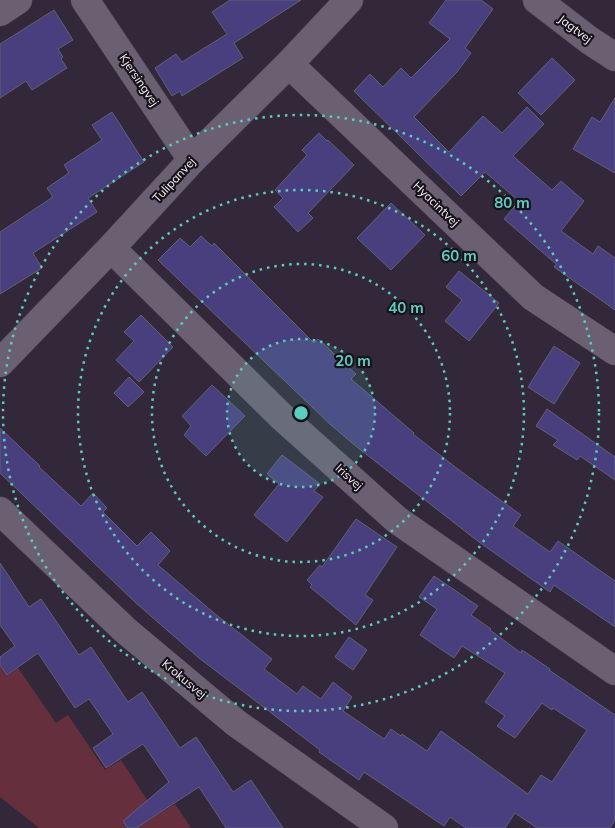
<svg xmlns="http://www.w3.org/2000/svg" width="615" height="828" viewBox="0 0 615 828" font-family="Mulish,sans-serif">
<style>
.green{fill:#652f3d}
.building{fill:#493f7f;stroke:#616075}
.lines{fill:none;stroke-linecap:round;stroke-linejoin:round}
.minor-casing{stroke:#4f4654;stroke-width:29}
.minor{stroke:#6b5f72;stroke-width:28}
.ring{fill:none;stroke:#58cec0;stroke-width:2.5;stroke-dasharray:2.5 5}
.labels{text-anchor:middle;stroke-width:4.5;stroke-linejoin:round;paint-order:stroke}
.street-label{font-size:12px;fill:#f5eef9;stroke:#18131b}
.centre{fill:#58cec0;stroke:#18131b;stroke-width:2.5}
.ring-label{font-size:15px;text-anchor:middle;font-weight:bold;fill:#58cec0;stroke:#18131b;stroke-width:4.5;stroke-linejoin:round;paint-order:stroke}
</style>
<rect width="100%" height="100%" fill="#332839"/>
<!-- green -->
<path class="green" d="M 0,666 L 7,676 L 18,668 L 56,723 L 68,715 L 105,770 L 121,760 L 157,815 L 175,804 L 191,828 L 39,828 L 0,797 Z"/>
<!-- building -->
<path class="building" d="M 230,0 L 301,0 L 234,43 L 243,58 L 182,96 L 180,91 L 172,96 L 155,68 L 176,54 L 182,62 L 227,34 L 212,12 Z
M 446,0 L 481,0 L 493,9 L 465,48 L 471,53 L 457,72 L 414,117 L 449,152 L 483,116 L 502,133 L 527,107 L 544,124 L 513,156 L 552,190 L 561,181 L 584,201 L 561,231 L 593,254 L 598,246 L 615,258 L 615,310 L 554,267 L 556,264 L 504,219 L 519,201 L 485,172 L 461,196 L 354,91 L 370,74 L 383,87 L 401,68 L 411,78 L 450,39 L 429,23 Z
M 54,10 L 73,40 L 58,49 L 63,57 L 61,59 L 67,68 L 32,90 L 26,81 L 0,98 L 0,44 Z
M 552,58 L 575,80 L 541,115 L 518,93 Z
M 615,98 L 615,173 L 573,149 L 592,117 L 600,122 Z
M 112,112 L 144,162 L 88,198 L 97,212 L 33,253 L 42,268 L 0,294 L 0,232 L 53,197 L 47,188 L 69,173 L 64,165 L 102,140 L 92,125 Z
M 319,133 L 327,141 L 328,140 L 354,165 L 308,213 L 313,218 L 298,232 L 274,207 L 283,198 L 275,190 L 307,155 L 302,150 Z
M 391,203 L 425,235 L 391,270 L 357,238 Z
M 201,236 L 212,246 L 214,243 L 314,343 L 318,339 L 356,374 L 351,379 L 414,433 L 413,434 L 459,470 L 521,515 L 513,526 L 550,552 L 558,541 L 615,581 L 615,627 L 554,585 L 550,592 L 479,542 L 358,448 L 331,425 L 158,260 L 180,238 L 190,247 Z
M 459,271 L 499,303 L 469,341 L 445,321 L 462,300 L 446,287 Z
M 141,315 L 173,347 L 139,382 L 116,360 L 134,341 L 124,332 Z
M 554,346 L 580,363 L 554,404 L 528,387 Z
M 129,377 L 144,392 L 128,407 L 114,393 Z
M 212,385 L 245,416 L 206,456 L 184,435 L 191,426 L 182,416 Z
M 547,409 L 615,457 L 615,480 L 580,456 L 577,460 L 553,445 L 558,440 L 536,426 Z
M 0,428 L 40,466 L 39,467 L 81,506 L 93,493 L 107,508 L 103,512 L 137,546 L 151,532 L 170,551 L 158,565 L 214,613 L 272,659 L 264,669 L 297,694 L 303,686 L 321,699 L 333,682 L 352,697 L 343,711 L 384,739 L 391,729 L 401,736 L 402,734 L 427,751 L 441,731 L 528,794 L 541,775 L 552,782 L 587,730 L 553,708 L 552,710 L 542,703 L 515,738 L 497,726 L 505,716 L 485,702 L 505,673 L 462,646 L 454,658 L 420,635 L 437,609 L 419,597 L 434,576 L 478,606 L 471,615 L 491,629 L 490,630 L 521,653 L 522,650 L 550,669 L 549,670 L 615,715 L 615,820 L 610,828 L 537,828 L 515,813 L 505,828 L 466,828 L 450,817 L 444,826 L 364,772 L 359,780 L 319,752 L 320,750 L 199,658 L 136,603 L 0,473 Z
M 282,455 L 320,484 L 314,491 L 323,497 L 287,542 L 254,515 L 279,484 L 267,474 Z
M 356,519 L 397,547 L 365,595 L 373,600 L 356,625 L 310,587 L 312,585 L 307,580 L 320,565 L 322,567 Z
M 0,563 L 29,607 L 41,599 L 79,655 L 91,647 L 128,702 L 142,692 L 180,748 L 196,737 L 233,792 L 251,780 L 283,828 L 226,828 L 199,787 L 136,828 L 128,828 L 123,821 L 169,782 L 143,744 L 106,768 L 93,748 L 113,734 L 89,699 L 75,708 L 38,653 L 7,675 L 0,665 L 0,657 L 15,646 L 0,625 Z
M 349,637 L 367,650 L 353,670 L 335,657 Z"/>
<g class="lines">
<defs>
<path id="minor" d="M 85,0 L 192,160
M 537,0 L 589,40 L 615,57
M 0,12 L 18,0
M 289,64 L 533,297 L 615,351
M 111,248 L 281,416 L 397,520 L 615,671
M 0,363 L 111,248 L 192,160 L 289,64 L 349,0
M 0,511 L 125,630 L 236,723 L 384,828"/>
</defs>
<!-- minor casing -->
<use href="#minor" class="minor-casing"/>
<!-- minor -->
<use href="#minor" class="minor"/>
</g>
<!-- distance rings -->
<circle cx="301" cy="413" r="74" fill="#58cec0" fill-opacity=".12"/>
<g class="ring">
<circle cx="301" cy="413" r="74"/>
<circle cx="301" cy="413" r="149"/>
<circle cx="301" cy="413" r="223"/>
<circle cx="301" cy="413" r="298"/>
</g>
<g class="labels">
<!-- street labels -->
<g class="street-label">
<text transform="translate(575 29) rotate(37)" y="4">Jagtvej</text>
<text transform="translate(139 80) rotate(56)" y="4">Kjersingvej</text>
<text transform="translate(174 180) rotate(-47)" y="4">Tulipanvej</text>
<text transform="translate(436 204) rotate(44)" y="4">Hyacintvej</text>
<text transform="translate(349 477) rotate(42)" y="4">Irisvej</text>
<text transform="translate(184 679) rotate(40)" y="4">Krokusvej</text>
</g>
</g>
<circle cx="301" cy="413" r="8" class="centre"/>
<g class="ring-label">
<text x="512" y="208">80 m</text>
<text x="459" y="261">60 m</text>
<text x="406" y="313">40 m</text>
<text x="353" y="366">20 m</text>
</g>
</svg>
